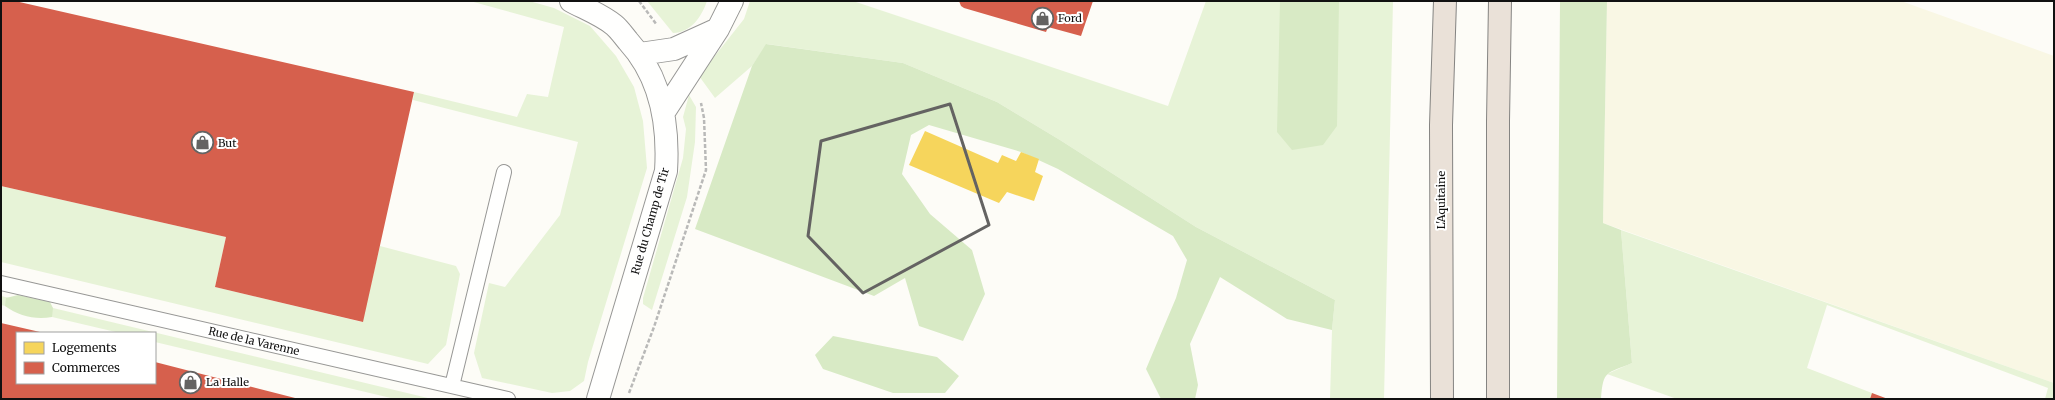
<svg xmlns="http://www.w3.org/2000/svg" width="2055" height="400" viewBox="0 0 2055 400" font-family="Merriweather,serif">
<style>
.farmland{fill:#f9f7e4}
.green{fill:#e7f3d7}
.forest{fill:#d8eac5}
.homes{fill:#f6d55c}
.shops{fill:#d6604d}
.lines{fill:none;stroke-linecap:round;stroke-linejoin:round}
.service-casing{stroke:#979795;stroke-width:16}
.minor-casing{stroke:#979795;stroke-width:24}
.motorway-casing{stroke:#858482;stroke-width:24}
.path{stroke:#b9b9b8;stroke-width:2.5;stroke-dasharray:4 2;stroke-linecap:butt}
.service{stroke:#fffffe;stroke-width:14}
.minor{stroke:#fffffe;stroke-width:22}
.motorway{stroke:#eae1d8;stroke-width:22}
.marked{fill:none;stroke:#646362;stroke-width:3;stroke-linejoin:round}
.labels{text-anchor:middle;stroke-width:4;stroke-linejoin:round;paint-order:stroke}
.poi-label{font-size:11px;fill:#111;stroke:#fff;text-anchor:start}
.street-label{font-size:11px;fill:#111;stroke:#fff}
</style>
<rect width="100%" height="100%" fill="#fdfcf7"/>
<!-- farmland -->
<path class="farmland" d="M 1607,1 L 1901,1 L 2054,56 L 2054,383 L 1603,223 Z"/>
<!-- green -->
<path class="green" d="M 470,1 L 529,1 L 554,8 L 590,26 L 616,56 L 634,87 L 643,121 L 647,168 L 588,362 L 584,381 L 570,391 L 552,393 L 482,378 L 474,353 L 489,283 L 505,287 L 560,215 L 578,142 L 413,100 L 414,92 L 517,117 L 527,94 L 548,97 L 564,27 Z
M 647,1 L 707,1 C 702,16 691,33 673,33 Z
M 750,1 L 853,1 L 1168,106 L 1206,1 L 1393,1 L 1384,399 L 1330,399 L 1332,330 L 1335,300 L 1196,227 L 1060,140 L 997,102 L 903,63 L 767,44 L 752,66 L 715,98 L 699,76 L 744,19 Z
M 689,95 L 696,107 L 695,142 L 687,197 L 652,310 L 643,304 L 643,298 L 683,158 L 686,129 L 683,117 Z
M 1,186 L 226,237 L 215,287 L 362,322 L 380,246 L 456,266 L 460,274 L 446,345 L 428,364 L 1,262 Z
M 1621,230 L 2054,383 L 2054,399 L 2045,399 L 2048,388 L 1827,305 L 1807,368 L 1872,393 L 1882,399 L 1677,399 L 1607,374 L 1632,363 Z
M 1,296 L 53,308 L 432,399 L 395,399 L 155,342 L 155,333 L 120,333 L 1,305 Z"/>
<!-- forest -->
<path class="forest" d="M 1280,1 L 1339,1 L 1337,126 L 1323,145 L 1292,150 L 1277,132 Z
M 1560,1 L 1607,1 L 1603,223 L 1621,230 L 1632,363 C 1607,374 1603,369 1601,399 L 1557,399 Z
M 766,44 L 903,63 L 997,102 L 1060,140 L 1196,227 L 1335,300 L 1332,330 L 1287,319 L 1220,277 L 1190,344 L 1198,385 L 1195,399 L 1161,399 L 1146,369 L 1176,298 L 1187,260 L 1173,236 L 1058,169 L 1021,152 L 929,125 L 911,135 L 902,174 L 930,214 L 972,250 L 985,294 L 963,341 L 919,326 L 905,278 L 874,296 L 695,229 L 752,66 Z
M 18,295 L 50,302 L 53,308 L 52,317 C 35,320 19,316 5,306 L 6,298 Z
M 833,336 L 937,357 L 959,376 L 945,393 L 893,393 L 823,369 L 815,355 Z"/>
<!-- homes -->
<path class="homes" d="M 925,131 L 998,163 L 1002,155 L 1016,161 L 1021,152 L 1039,159 L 1035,172 L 1043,176 L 1034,201 L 1007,192 L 999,203 L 909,165 Z"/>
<!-- shops -->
<path class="shops" d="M 1,1 L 15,1 L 414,92 L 363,322 L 215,287 L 226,237 L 1,186 Z
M 959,1 L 1093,1 L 1081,36 L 1048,27 L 1046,32 L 964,8 L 961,6 Z
M 1,323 L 40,332 L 17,333 L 17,383 L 155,383 L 155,362 L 299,399 L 1,399 Z
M 1872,393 L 1888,399 L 1870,399 Z"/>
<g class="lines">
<defs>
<path id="service" d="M 1,283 L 508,399
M 452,386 L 504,172"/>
<path id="minor" d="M 571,1 C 584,8 602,15 614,25 C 619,29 623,35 628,41 C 661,77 669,124 666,171 L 598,399
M 640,54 L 674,49 L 718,29
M 664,112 L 718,29 L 732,1"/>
<path id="motorway" d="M 1442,399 L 1441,125 L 1445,1
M 1498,399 L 1498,121 L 1500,1"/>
</defs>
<!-- service casing -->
<use href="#service" class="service-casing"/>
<!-- minor casing -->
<use href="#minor" class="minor-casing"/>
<!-- motorway casing -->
<use href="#motorway" class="motorway-casing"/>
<!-- path -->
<path class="path" d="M 639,1 L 657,25
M 629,393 L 654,327 L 706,170 L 704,118 L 701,103"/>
<!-- service -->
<use href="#service" class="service"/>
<!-- minor -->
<use href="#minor" class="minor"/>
<!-- motorway -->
<use href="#motorway" class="motorway"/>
</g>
<!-- marked area -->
<path class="marked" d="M 950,104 L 989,225 L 863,293 L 808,236 L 821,141 Z"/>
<!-- icons -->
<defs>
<symbol id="shop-ring" viewBox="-11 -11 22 22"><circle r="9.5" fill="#fff" stroke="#646362" stroke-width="1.5"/><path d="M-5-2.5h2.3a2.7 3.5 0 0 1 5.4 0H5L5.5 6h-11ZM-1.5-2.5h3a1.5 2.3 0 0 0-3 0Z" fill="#646362"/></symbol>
</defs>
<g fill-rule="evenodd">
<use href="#shop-ring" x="1030" y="6" width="25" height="25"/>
<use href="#shop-ring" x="190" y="130" width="25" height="25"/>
<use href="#shop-ring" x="178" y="370" width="25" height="25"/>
</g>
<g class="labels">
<!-- poi labels -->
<g class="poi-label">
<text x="1058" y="22">Ford</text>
<text x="218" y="147">But</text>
<text x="206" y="386">La Halle</text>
</g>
<!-- street labels -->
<g class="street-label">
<text transform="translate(1441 200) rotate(-90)" y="4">L'Aquitaine</text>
<text transform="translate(650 221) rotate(-74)" y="4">Rue du Champ de Tir</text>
<text transform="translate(254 341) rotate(13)" y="4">Rue de la Varenne</text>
</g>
</g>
<!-- border -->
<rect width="2055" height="400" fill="none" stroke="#111111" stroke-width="4"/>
<!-- legend -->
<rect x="16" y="332" width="140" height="52" fill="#ffffff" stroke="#a0a0a0"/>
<rect x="24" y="342" width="20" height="12" fill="#f6d55c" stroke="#a0a0a0"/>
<text x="52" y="352" font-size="12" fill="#111111">Logements</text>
<rect x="24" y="362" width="20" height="12" fill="#d6604d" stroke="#a0a0a0"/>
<text x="52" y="372" font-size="12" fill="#111111">Commerces</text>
</svg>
